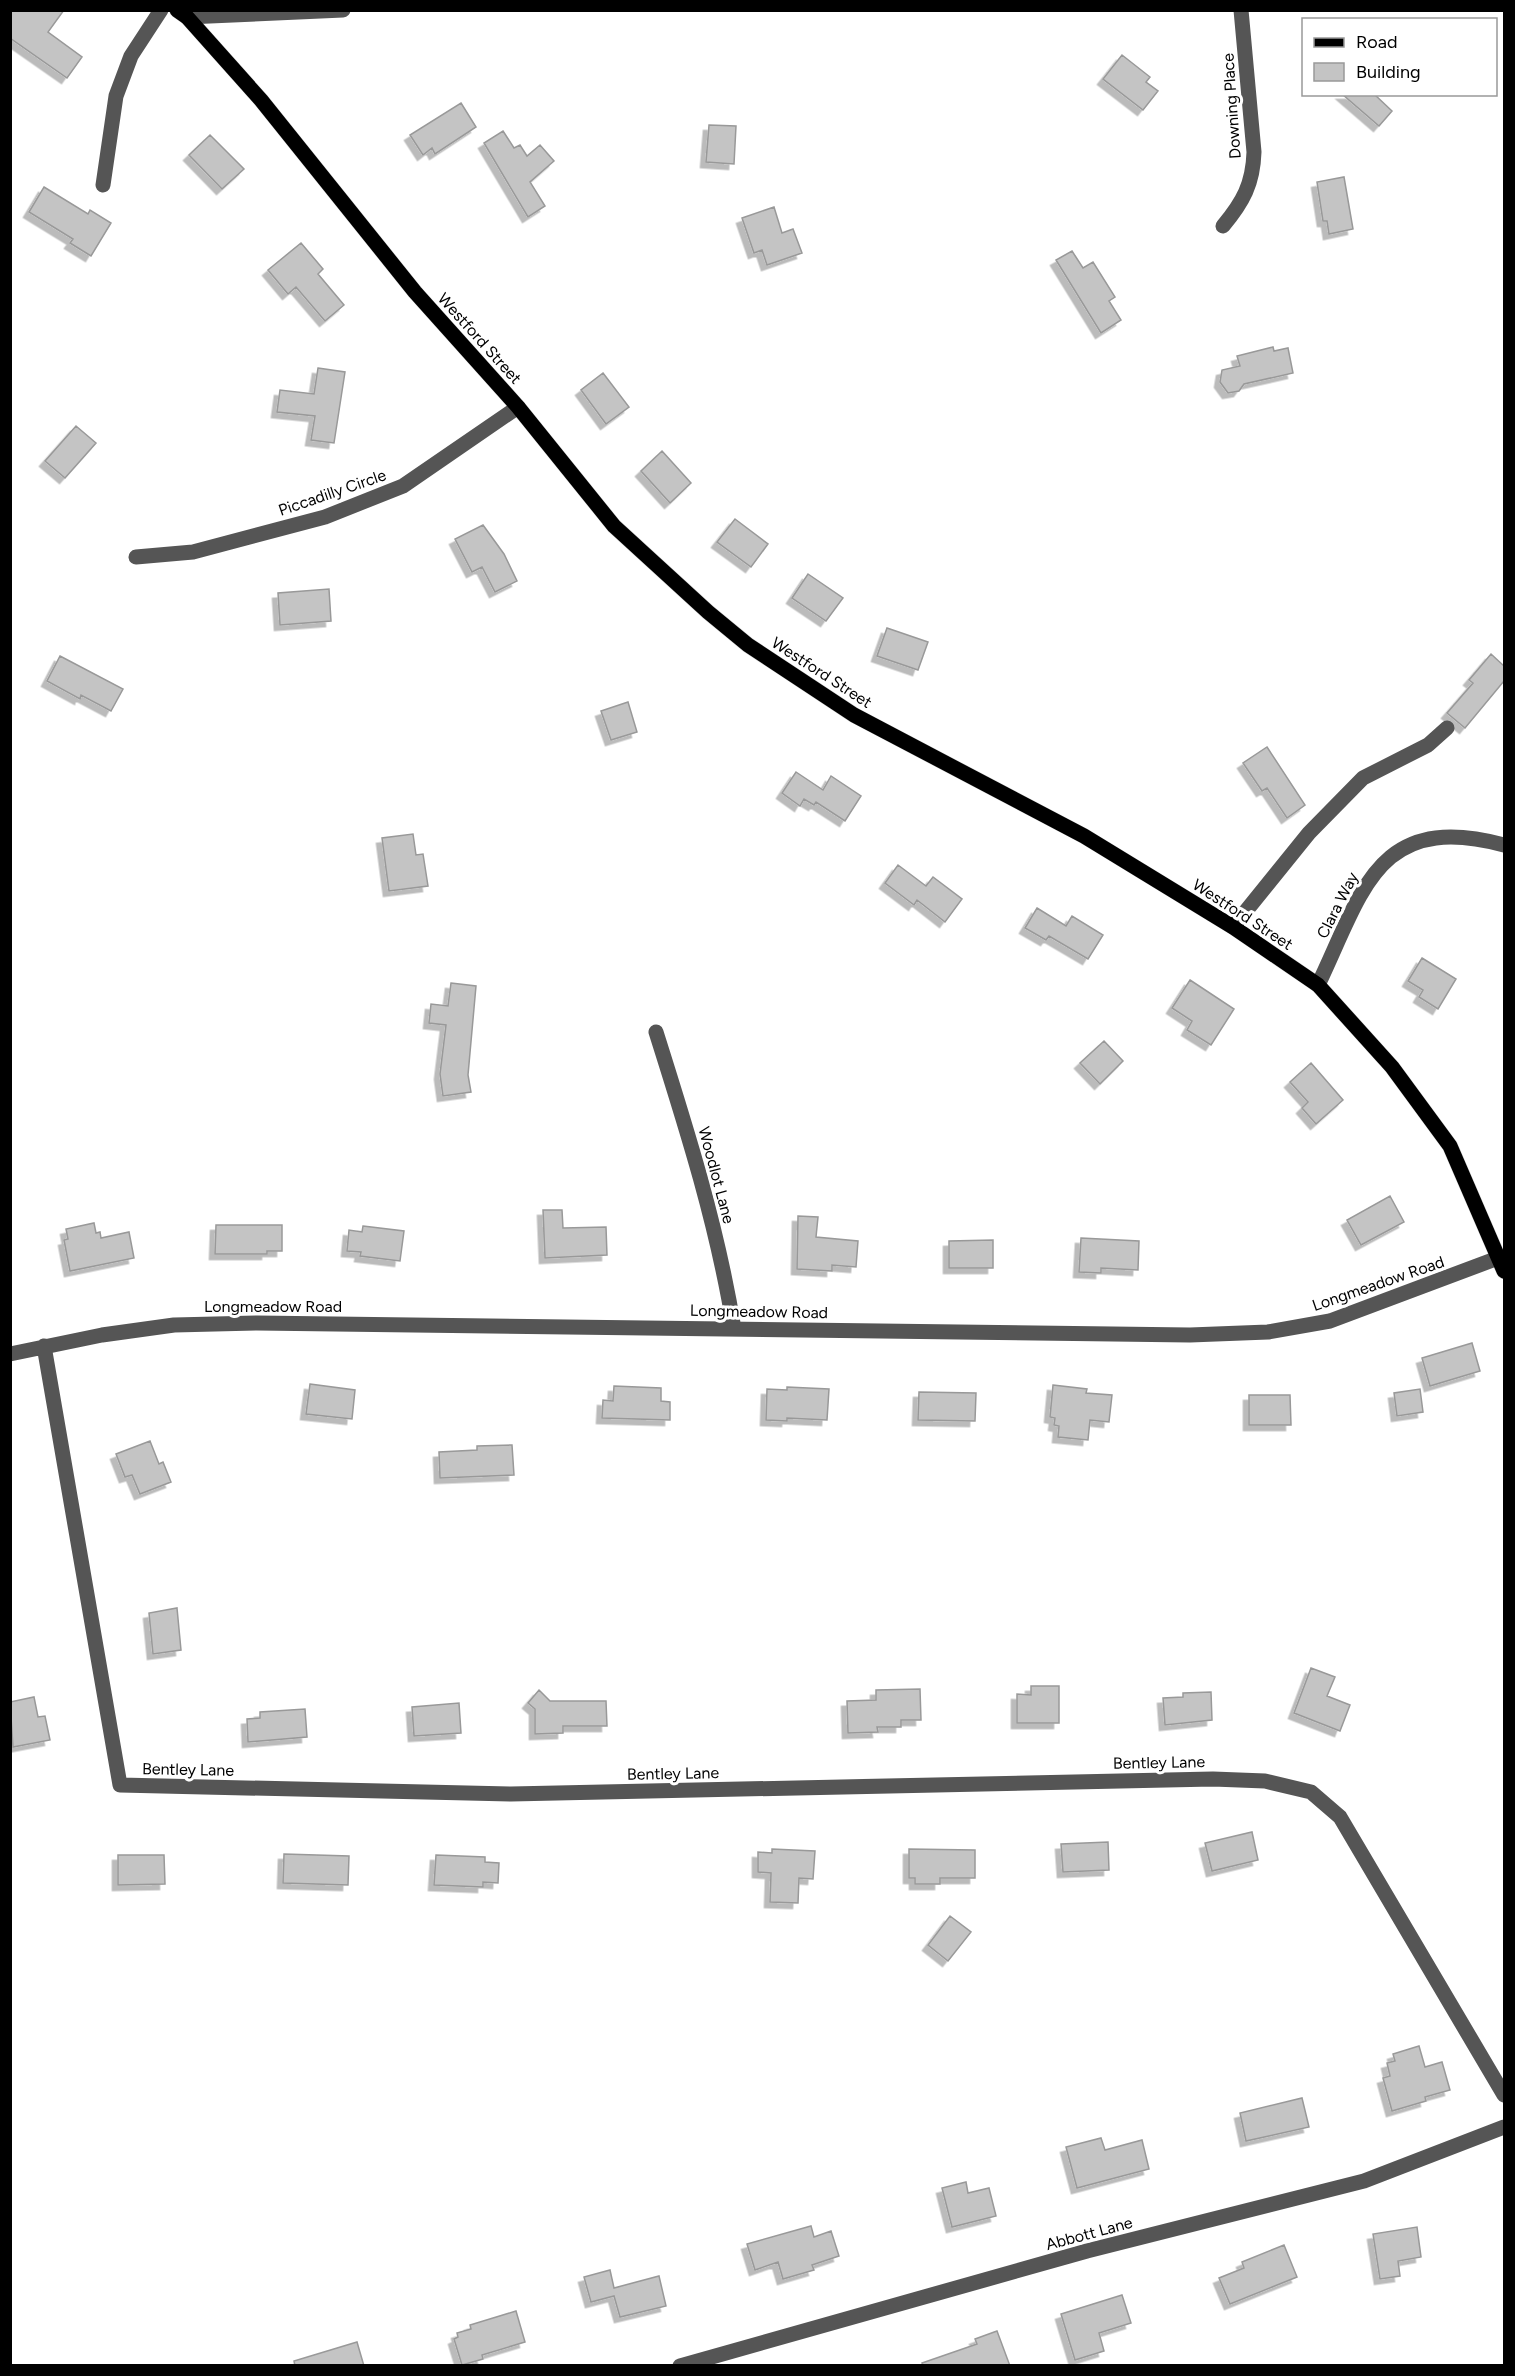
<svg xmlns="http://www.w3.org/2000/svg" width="1515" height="2376" viewBox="0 0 1515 2376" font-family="Figtree,sans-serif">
<defs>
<filter id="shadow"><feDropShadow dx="-5.5" dy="5.5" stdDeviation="0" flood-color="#0004"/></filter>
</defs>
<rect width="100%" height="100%" fill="#fff"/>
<path fill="#c4c4c4" stroke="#999" stroke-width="1.5" filter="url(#shadow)" d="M 10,10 L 64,10 L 48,32 L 82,57 L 67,78 L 10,38 Z
M 1122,55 L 1150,77 L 1146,82 L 1158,91 L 1143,110 L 1103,79 Z
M 1342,94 L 1374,94 L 1392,111 L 1379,126 Z
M 461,103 L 476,127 L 435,154 L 432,148 L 423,155 L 410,135 Z
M 709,125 L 736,126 L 734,164 L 706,162 Z
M 503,131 L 514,148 L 520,145 L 527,156 L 540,145 L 554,161 L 530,182 L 545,206 L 528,217 L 484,143 Z
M 210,135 L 244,169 L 222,189 L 189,155 Z
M 1344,177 L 1353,229 L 1329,234 L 1327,221 L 1323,221 L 1317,182 Z
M 44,187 L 88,214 L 90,210 L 111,223 L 91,256 L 70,243 L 73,239 L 29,212 Z
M 774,207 L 782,233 L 793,229 L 802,253 L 767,265 L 762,250 L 754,253 L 742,218 Z
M 301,243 L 323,269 L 318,274 L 344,305 L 325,321 L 296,287 L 288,294 L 268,270 Z
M 1072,251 L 1083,268 L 1093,262 L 1115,297 L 1109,301 L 1121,320 L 1101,333 L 1056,260 Z
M 1273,347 L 1274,351 L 1288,348 L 1293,373 L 1244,384 L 1239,391 L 1228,393 L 1220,382 L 1222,370 L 1240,366 L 1237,356 Z
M 318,368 L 345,372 L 334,443 L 311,440 L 315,416 L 277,412 L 280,390 L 314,394 Z
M 603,373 L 629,407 L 606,424 L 581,390 Z
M 76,426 L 96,443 L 65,478 L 45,461 Z
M 662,451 L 691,483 L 670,503 L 641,471 Z
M 735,519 L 768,544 L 751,567 L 717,542 Z
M 483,525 L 504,554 L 517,581 L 495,592 L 482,567 L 472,572 L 455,539 Z
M 808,574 L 843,598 L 826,621 L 792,598 Z
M 329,589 L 331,621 L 280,625 L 278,593 Z
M 887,628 L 928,642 L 918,670 L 877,656 Z
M 1491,654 L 1504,666 L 1504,681 L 1465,728 L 1447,713 L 1473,683 L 1469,680 Z
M 60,656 L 123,689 L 111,711 L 81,695 L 80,699 L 47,681 Z
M 628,702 L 637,732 L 611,740 L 601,711 Z
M 1267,747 L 1305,805 L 1287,818 L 1267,788 L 1262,791 L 1243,763 Z
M 796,772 L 823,790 L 831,776 L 861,796 L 845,821 L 816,802 L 814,805 L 804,799 L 800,806 L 782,793 Z
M 413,834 L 416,855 L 423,854 L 428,886 L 389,891 L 382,838 Z
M 898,865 L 926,886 L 933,877 L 962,899 L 945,922 L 917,900 L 914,905 L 885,883 Z
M 1037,908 L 1066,926 L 1072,916 L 1103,935 L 1088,959 L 1049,936 L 1046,940 L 1025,928 Z
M 1422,958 L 1456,979 L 1438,1009 L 1419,997 L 1423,990 L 1408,981 Z
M 1190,980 L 1234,1009 L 1211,1045 L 1187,1030 L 1192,1021 L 1172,1008 Z
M 451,983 L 476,986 L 468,1075 L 471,1092 L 443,1096 L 440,1074 L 446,1025 L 429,1023 L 431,1004 L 448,1006 Z
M 1104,1041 L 1123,1061 L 1100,1084 L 1080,1063 Z
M 1311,1063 L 1343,1100 L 1316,1124 L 1302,1108 L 1308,1102 L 1290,1082 Z
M 1390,1196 L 1404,1222 L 1361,1245 L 1347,1220 Z
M 543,1210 L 562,1210 L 563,1228 L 606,1227 L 607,1255 L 545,1258 Z
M 798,1216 L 818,1217 L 816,1237 L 858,1241 L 856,1267 L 832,1265 L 832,1271 L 797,1269 Z
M 94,1223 L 96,1233 L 100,1232 L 101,1238 L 129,1232 L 134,1258 L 70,1271 L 64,1240 L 68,1239 L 66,1229 Z
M 216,1225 L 282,1225 L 282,1251 L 267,1251 L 267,1254 L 215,1254 Z
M 363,1226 L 404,1231 L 400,1261 L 360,1256 L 361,1252 L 347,1251 L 349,1230 L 362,1232 Z
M 1081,1238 L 1139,1241 L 1138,1270 L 1101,1268 L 1101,1273 L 1079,1272 Z
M 993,1240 L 993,1268 L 949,1268 L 949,1241 Z
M 1472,1343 L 1480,1371 L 1430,1386 L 1422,1358 Z
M 310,1384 L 355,1390 L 352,1419 L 306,1414 Z
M 1053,1385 L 1087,1389 L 1086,1393 L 1112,1395 L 1109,1422 L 1090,1420 L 1088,1440 L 1058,1437 L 1059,1426 L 1054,1425 L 1055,1418 L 1050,1417 Z
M 614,1386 L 661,1388 L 661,1401 L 670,1402 L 670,1420 L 602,1418 L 603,1400 L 613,1401 Z
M 787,1387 L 829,1389 L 827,1420 L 787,1418 L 787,1421 L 766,1420 L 767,1389 L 787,1390 Z
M 1420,1389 L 1423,1412 L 1397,1416 L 1394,1393 Z
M 919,1392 L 976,1393 L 975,1421 L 918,1420 Z
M 1249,1395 L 1290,1395 L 1291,1425 L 1249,1425 Z
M 150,1441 L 159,1464 L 163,1462 L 171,1482 L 140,1494 L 132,1475 L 125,1477 L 116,1454 Z
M 512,1445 L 514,1475 L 440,1478 L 439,1452 L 477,1450 L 477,1446 Z
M 177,1608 L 181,1650 L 153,1654 L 149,1613 Z
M 1311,1668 L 1335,1677 L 1327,1696 L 1350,1705 L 1340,1731 L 1294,1713 Z
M 1031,1686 L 1059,1686 L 1059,1723 L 1017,1723 L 1017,1694 L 1031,1695 Z
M 920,1689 L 921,1720 L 901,1720 L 901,1727 L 877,1727 L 878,1732 L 848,1733 L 847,1701 L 876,1700 L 876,1690 Z
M 539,1690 L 550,1701 L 606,1701 L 607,1726 L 563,1726 L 563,1733 L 535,1734 L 535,1709 L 528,1703 Z
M 1211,1692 L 1212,1720 L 1165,1725 L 1163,1698 L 1183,1697 L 1183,1693 Z
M 34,1697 L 38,1717 L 45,1716 L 50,1740 L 13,1747 L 10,1702 Z
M 459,1703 L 461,1733 L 414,1736 L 412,1707 Z
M 305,1709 L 307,1737 L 248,1742 L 247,1719 L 260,1718 L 260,1712 Z
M 1252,1832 L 1258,1860 L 1212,1871 L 1205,1843 Z
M 1108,1842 L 1109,1870 L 1063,1872 L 1061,1844 Z
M 772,1849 L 815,1851 L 813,1879 L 799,1878 L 798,1903 L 770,1902 L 771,1873 L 758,1872 L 758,1852 L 772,1853 Z
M 909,1849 L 975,1850 L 975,1878 L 940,1878 L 940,1884 L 915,1884 L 915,1878 L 909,1878 Z
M 284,1854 L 349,1856 L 348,1885 L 283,1883 Z
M 118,1855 L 164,1855 L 165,1884 L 118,1885 Z
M 436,1855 L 485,1857 L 485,1862 L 499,1863 L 498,1883 L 483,1882 L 483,1887 L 434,1885 Z
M 950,1916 L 971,1932 L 948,1961 L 928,1945 Z
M 1419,2046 L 1425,2067 L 1442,2062 L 1450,2090 L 1425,2097 L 1426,2101 L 1392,2111 L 1383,2078 L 1390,2076 L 1387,2063 L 1395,2061 L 1393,2054 Z
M 1302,2098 L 1309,2127 L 1246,2141 L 1240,2113 Z
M 1101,2138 L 1105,2150 L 1142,2140 L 1149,2169 L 1077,2188 L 1066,2147 Z
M 966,2182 L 968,2193 L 989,2188 L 996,2216 L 952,2227 L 942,2188 Z
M 811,2226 L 814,2237 L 831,2231 L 839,2256 L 812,2265 L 814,2270 L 783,2279 L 778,2262 L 755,2270 L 747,2244 Z
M 1417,2227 L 1421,2257 L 1398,2261 L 1400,2276 L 1380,2279 L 1373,2234 Z
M 1284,2245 L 1297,2277 L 1230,2304 L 1219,2278 L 1244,2268 L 1242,2262 Z
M 610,2270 L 614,2288 L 659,2276 L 666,2306 L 620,2317 L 614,2296 L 591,2302 L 584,2277 Z
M 1122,2295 L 1131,2323 L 1099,2333 L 1104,2351 L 1075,2360 L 1061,2314 Z
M 516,2311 L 525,2342 L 482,2355 L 483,2359 L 462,2365 L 454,2339 L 458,2337 L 457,2333 L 471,2329 L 470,2325 Z
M 997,2331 L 1010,2366 L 923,2366 L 922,2363 L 977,2344 L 975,2339 Z
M 357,2342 L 364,2366 L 295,2366 L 294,2361 Z"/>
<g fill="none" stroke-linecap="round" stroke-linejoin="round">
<defs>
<path id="major" d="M 177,10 L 187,17 L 261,100 L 415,292 L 518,407 L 614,526 L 708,612 L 748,645 L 854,715 L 1084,836 L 1233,927 L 1318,985 L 1392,1067 L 1450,1146 L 1504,1271"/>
</defs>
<use href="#major" stroke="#dbdbdb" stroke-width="16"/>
<path stroke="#555" stroke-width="15" d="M 187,17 L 343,10
M 103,185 L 116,96 L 131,56 L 161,10
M 1223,226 C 1243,202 1253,184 1254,152 L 1241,10
M 136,557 L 193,552 L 325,517 L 403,486 L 518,407
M 1233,927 L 1309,833 L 1363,778 L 1428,745 L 1447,728
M 1318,985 C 1363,891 1377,811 1504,845
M 656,1032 C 687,1130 718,1228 734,1329
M 44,1346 L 120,1785 L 511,1794 L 1213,1779 L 1265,1781 L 1311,1792 L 1340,1817 L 1504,2095
M 10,1354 L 102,1335 L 174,1325 L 257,1323 L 1190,1335 L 1268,1332 L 1330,1321 L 1498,1258
M 680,2366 L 1087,2251 L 1364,2181 L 1504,2127"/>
<use href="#major" stroke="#000" stroke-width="15"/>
</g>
<g text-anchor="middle" stroke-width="6" stroke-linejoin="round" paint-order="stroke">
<g font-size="16" fill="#000" stroke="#fff">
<text transform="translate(1231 106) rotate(-94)" y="6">Downing Place</text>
<text transform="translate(480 338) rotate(48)" y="6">Westford Street</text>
<text transform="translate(332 492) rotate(-19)" y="6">Piccadilly Circle</text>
<text transform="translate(822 672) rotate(33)" y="6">Westford Street</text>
<text transform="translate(1337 905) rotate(-63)" y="6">Clara Way</text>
<text transform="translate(1243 914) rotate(33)" y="6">Westford Street</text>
<text transform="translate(717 1175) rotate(75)" y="6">Woodlot Lane</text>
<text transform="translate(1378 1283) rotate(-19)" y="6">Longmeadow Road</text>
<text x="273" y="1312">Longmeadow Road</text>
<text transform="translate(759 1311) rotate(1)" y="6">Longmeadow Road</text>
<text transform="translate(1159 1762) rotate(-1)" y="6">Bentley Lane</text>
<text transform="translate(188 1769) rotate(1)" y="6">Bentley Lane</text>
<text transform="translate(673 1773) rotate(-1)" y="6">Bentley Lane</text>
<text transform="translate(1089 2233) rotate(-15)" y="6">Abbott Lane</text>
</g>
</g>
<rect width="1515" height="2376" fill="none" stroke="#000000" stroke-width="24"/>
<rect x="1302" y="18" width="195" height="78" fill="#ffffff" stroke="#999999" stroke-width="1.5"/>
<rect x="1314" y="38" width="30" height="9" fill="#000000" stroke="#999999" stroke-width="1.5"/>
<text x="1356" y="48" font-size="18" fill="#000000">Road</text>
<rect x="1314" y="63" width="30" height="18" fill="#c4c4c4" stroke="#999999" stroke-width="1.5"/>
<text x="1356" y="78" font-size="18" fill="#000000">Building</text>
</svg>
